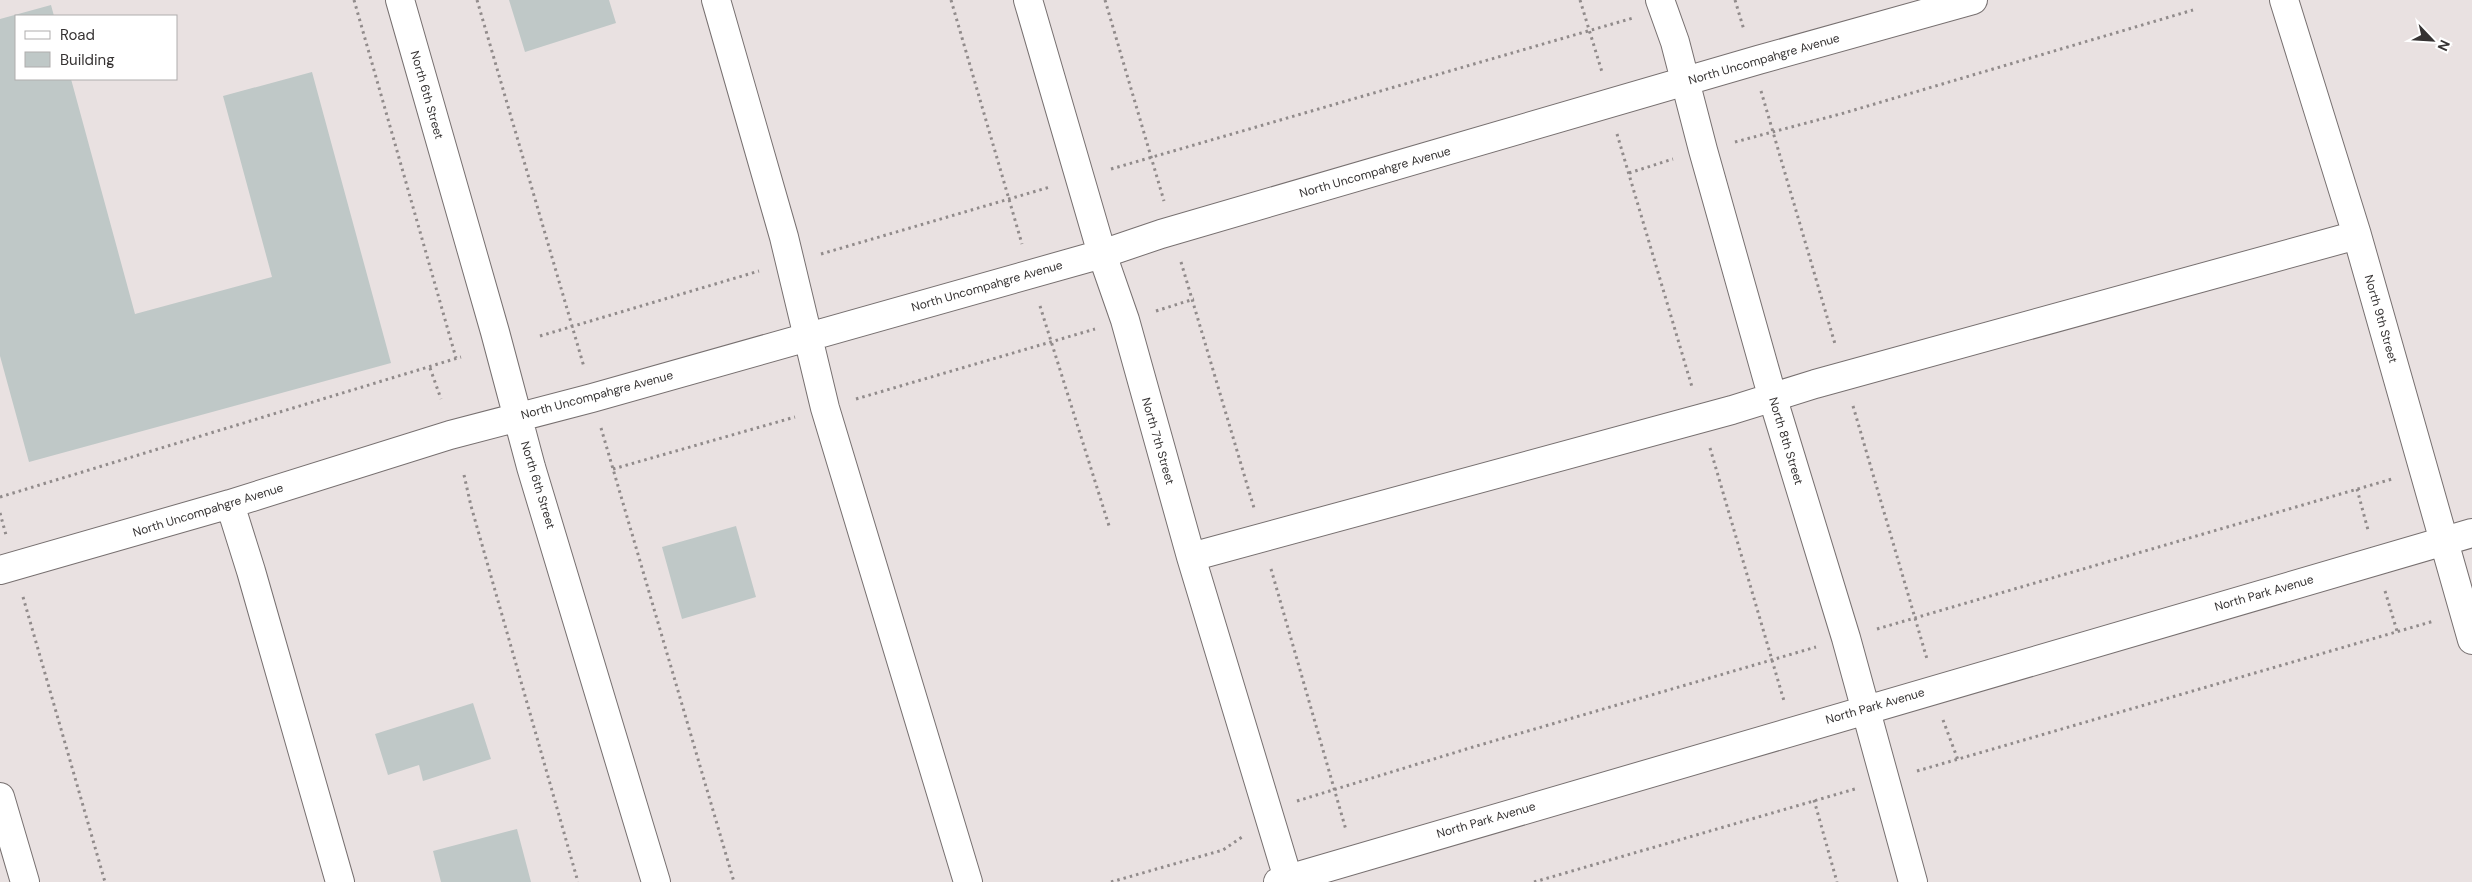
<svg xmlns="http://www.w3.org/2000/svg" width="2472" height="882" viewBox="0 0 2472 882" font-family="'DM Sans',sans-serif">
<rect width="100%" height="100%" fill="#e9e1e1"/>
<path fill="#bfc8c7" d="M 509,0 L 609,0 L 616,23 L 525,52 Z
M 51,5 L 54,16 L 16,16 L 16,79 L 71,79 L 135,314 L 272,277 L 223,96 L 312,72 L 391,363 L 29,462 L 0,356 L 0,19 Z
M 736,526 L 756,597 L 682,619 L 662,547 Z
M 473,703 L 491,759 L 423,781 L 419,765 L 388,775 L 375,734 Z
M 517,829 L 531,882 L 441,882 L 433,851 Z"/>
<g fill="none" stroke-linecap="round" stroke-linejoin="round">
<defs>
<path id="minor" d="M 400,0 L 495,332 L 531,467 L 656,882
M 716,0 L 784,237 L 825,408 L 968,882
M 1028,0 L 1102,254 L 1125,320 L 1191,557 L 1289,882
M 1660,0 L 1675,42 L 1703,150 L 1773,399 L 1846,638 L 1913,882
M 2284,0 L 2357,235 L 2472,640
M 230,504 L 251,571 L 340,882
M 1191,557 L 1732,410 L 1815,384 L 2357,235
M 0,570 L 230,504 L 450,435 L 592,398 L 1102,254 L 1161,234 L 1758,60 L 1973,0
M 0,797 L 25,882
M 1278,882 L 2472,533"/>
</defs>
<use href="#minor" stroke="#777070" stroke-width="30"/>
<path stroke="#918b8b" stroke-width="3" stroke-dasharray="2.5 4" stroke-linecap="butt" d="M 354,0 L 456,358
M 477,0 L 584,367
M 951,0 L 1022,244
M 1105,0 L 1164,201
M 1580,0 L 1602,72
M 1735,0 L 1744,30
M 1761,91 L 1835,344
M 1617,134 L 1692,387
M 1735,142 L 1844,113 L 2193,10
M 1111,169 L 1633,18
M 1629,173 L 1673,159
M 821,254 L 1050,187
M 1181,262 L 1254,508
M 1040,306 L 1110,529
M 1156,311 L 1194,299
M 540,336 L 759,271
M 430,368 L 441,399
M 856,399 L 1095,329
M 1853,406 L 1927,659
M 601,428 L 734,882
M 1710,448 L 1784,701
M 613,469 L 795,417
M 464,475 L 471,506 L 578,882
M 2357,489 L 2368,530
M 0,497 L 461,357
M 0,513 L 6,535
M 1271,569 L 1346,830
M 2385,591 L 2397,631
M 23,597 L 105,882
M 1877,629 L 2392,479
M 1943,720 L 1958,760
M 1917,771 L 2434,621
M 1814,800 L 1837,882
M 1297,801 L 1473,747 L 1816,647
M 1111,882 L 1223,850 L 1242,837
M 1534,882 L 1855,789"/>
<use href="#minor" stroke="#fff" stroke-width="28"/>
</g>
<g text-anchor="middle" stroke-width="4" stroke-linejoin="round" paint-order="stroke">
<g font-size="12" fill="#363333" stroke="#fff">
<text transform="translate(1764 59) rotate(-16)" y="4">North Uncompahgre Avenue</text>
<text transform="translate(427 95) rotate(74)" y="4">North 6th Street</text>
<text transform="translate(1375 172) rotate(-16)" y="4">North Uncompahgre Avenue</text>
<text transform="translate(987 286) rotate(-16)" y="4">North Uncompahgre Avenue</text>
<text transform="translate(2381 319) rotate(74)" y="4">North 9th Street</text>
<text transform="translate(597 395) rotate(-15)" y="4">North Uncompahgre Avenue</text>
<text transform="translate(1158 441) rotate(74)" y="4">North 7th Street</text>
<text transform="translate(1786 441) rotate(73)" y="4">North 8th Street</text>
<text transform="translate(538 485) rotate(73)" y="4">North 6th Street</text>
<text transform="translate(208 510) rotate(-17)" y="4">North Uncompahgre Avenue</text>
<text transform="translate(2264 593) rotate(-16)" y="4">North Park Avenue</text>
<text transform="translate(1875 706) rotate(-16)" y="4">North Park Avenue</text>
<text transform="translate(1486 820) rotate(-16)" y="4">North Park Avenue</text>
</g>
</g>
<rect x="15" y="15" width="162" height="65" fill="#ffffff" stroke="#afadad"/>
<rect x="25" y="31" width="25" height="8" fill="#ffffff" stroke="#afadad"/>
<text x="60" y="40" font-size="15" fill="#363333">Road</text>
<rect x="25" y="52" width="25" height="15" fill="#bfc8c7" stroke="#afadad"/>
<text x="60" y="65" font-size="15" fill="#363333">Building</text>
<g transform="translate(2432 40) rotate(115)" stroke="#ffffff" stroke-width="4" paint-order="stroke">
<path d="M0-4L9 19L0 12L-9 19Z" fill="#363333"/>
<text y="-8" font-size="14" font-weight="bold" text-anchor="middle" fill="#363333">N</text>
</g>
</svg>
